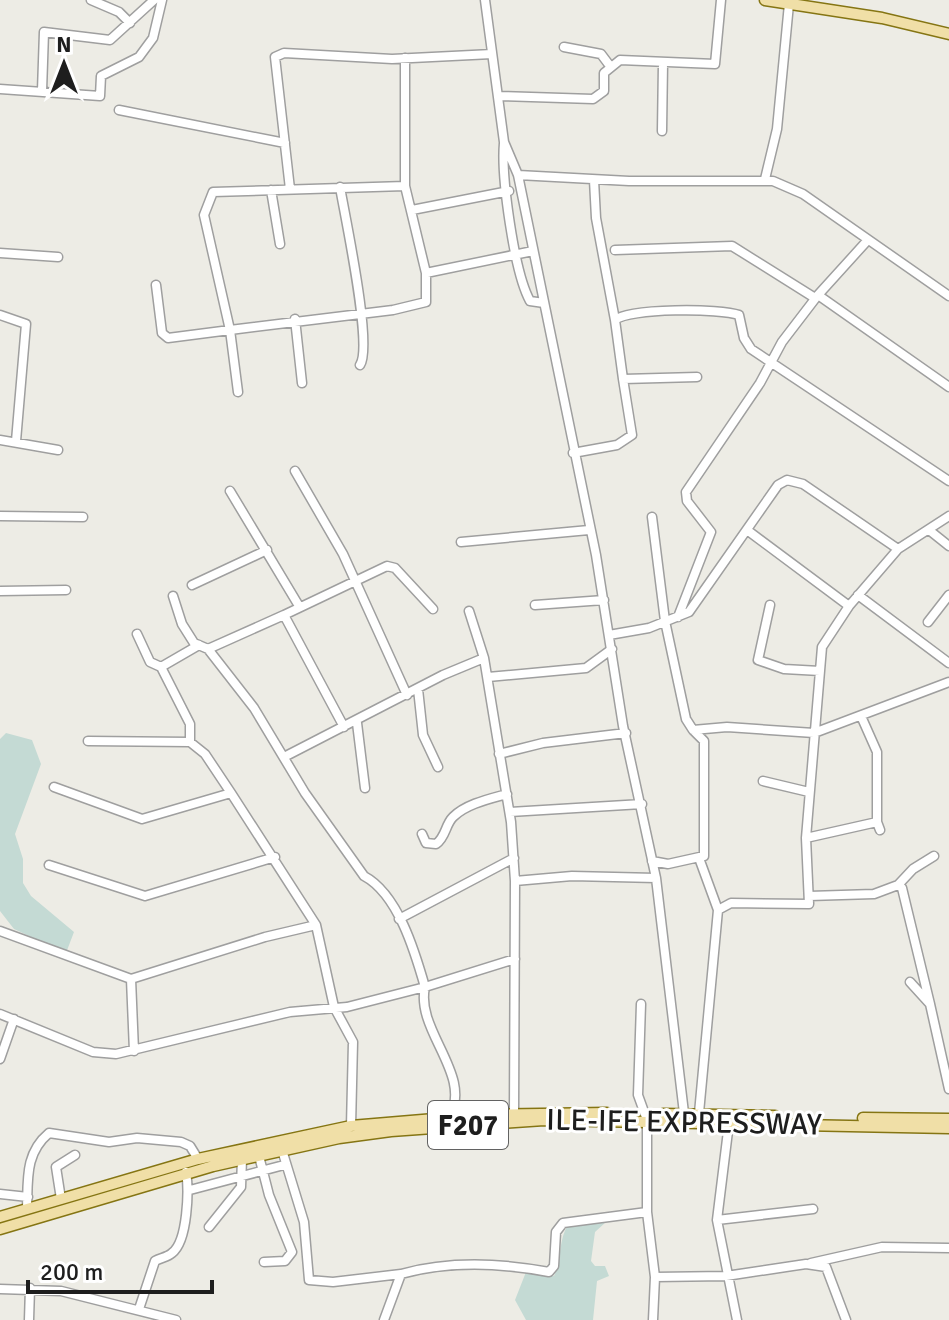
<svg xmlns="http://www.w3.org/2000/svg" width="949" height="1320" viewBox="0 0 949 1320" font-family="Signika,sans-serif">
<rect width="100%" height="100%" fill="#edece5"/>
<path fill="#c4dad4" d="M 6,733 L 32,740 L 41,764 L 15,834 L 23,859 L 23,883 L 31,896 L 74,932 L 66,953 L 14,929 L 0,911 L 0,739 Z
M 592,1221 L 606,1222 L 595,1232 L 591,1261 L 595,1266 L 605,1266 L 609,1276 L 597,1281 L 593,1320 L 526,1320 L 515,1300 L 526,1272 L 554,1276 C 562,1259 558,1241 568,1225 Z"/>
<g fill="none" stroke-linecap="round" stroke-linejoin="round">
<defs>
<path id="minor" d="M 91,0 L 119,12 L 130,23
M 485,0 L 504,142 L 518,175 L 596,555 L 623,726 L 656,878 L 684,1113
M 564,47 L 601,54 L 610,66
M 0,89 L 100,96 L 101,76 L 139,57 L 153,38 L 162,0
M 42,91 L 44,32 L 110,40 L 154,0
M 499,96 L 593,99 L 604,91 L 604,73 L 620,60 L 715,64 L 721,0
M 119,110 L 285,143
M 662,131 L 663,63
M 504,143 C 501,176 514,272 530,301 L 544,303
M 518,175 L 629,181 L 773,181 L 803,194 L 949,296
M 765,179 L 777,129 L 789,4
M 594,180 L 596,218 L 615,320
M 340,187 C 345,217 373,346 360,365
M 290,189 L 275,57 L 284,53 L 392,59 L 492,54
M 271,190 L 280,244
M 412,210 L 509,191
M 615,250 L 732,246 L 815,298
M 0,253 L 58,257
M 426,273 L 533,251
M 156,285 L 162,333 L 168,338 L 230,330 L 204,215 L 213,192 L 405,186 L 405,58
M 818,295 L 949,387
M 0,315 L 26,324 L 16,441
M 295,319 L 302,383
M 697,377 L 623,379 L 615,320 C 628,308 721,308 739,315 L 744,338 L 751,349 L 949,481
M 238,392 L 230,330 L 393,310 L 426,302 L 426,273 L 405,186
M 0,440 L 58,450
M 573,453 L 617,445 L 632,435 L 623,379
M 295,471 L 343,554 L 407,695
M 230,491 L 299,606
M 0,516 L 83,517
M 652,517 L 665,621 L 686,719 L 693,730 L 727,727 L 814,733 L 949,682
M 747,530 L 849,606
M 929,530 L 949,546
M 461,542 L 589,530
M 192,585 L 267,550
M 0,591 L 66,590
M 858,595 L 949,663
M 535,605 L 604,600
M 770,605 L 758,660 L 784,669 L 820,671
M 469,611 L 484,658 L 511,822 L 515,881 L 514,1114
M 284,615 L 387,566 L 395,568 L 433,609
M 678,617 L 711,532 L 687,501 L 686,492 L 760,383 L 782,342 L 818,295 L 866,242
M 928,622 L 949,595
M 137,634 L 150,662 L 161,667
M 609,635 L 649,628 L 689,612 L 778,485 L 787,480 L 803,484 L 898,549
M 208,649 L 284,615 L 344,727
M 488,677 L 586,668 L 612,649
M 418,689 L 423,735 L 438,767
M 861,716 L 877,752 L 877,822 L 880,830
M 357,723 L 365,788
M 88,741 L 190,742 L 205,754 L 231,793 L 316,925 L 334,1007 L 353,1042 L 351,1126
M 190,742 L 190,724 L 161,667 L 199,645
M 499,754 L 543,743 L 626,733
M 284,757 L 443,675 L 484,658
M 763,781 L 809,792
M 54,787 L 142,819 L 231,793
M 510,812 L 642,804
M 422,834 L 426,843 L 436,844 C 446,837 445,825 453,817 C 466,804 489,799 507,794
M 806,838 L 877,822
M 699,858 L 718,910
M 652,861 L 668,864 L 704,856 L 704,741 L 693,730
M 49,865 L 145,896 L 275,857
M 515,881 L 572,876 L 656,878
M 898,885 L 913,869 L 934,856
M 809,896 L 874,894 L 898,885 L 902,888 L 930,1004
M 399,919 L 514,858
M 0,931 L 131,979 L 265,937 L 316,925
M 131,979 L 134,1051
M 910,982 L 930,1004 L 949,1089
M 641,1004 L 638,1095 L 647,1120 L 647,1212 L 655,1277 L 653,1320
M 0,1014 L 93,1052 L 116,1054 L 290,1012 L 347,1007 L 425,987 C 415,952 398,894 364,876 L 305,793 L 254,708 L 208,649 L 194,643 L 182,624 L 173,596
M 0,1059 L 14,1019
M 699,1113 L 718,910 L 731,903 L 809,904 L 806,838 L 822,647 L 849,606 L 898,549 L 949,516
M 449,1118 C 474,1075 415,1031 425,987 L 515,959
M 729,1123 L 717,1220 L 737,1320
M 282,1150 L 304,1222 L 309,1280 L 333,1282 L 401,1274
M 259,1156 L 269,1195 L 292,1252 L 285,1261 L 264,1262
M 190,1190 L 284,1165
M 0,1194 L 28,1197
M 61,1199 L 56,1167 L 75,1155
M 27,1208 C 28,1179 25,1153 49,1133 L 109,1142 L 137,1138 L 181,1142 L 190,1146 L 198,1159
M 717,1220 L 813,1209
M 209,1227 L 241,1187 L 242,1159
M 811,1263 L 882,1247 L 949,1248
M 655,1277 L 726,1276 L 806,1264 L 826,1267 L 846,1320
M 0,1289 L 61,1291 L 176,1320
M 139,1309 L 155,1261 C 160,1258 168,1257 172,1253 C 188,1241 189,1189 186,1172
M 29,1320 L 30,1288
M 384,1320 L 401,1274 C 448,1261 501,1263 549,1272 L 554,1266 L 556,1232 L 563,1223 L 647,1212"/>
<path id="major" d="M 765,0 L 882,18 L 949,34
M 663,1114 L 775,1116
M 863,1118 L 949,1119
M 0,1217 L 198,1159 L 351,1126 L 482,1115 L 607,1113
M 0,1229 L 213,1166 L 339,1138 L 391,1131 L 544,1120 L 949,1128"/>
</defs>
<use href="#minor" stroke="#9f9f9f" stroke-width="11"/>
<use href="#major" stroke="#857513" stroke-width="13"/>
<use href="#minor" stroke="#fff" stroke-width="8"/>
<use href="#major" stroke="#f0dfa7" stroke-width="10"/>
</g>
<g text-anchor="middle" stroke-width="6" stroke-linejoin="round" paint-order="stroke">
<rect fill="#fff" stroke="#626262" stroke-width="2" x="428" y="1101" width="80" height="48" rx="6"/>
<g font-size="28" font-weight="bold" fill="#1e1e1e">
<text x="468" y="1135">F207</text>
</g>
<g font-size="30" fill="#1e1e1e" stroke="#fff">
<text transform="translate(684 1122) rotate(1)" y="10">ILE-IFE EXPRESSWAY</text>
</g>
</g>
<g transform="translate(64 64)" stroke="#ffffff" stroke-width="6" paint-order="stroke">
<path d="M0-6L14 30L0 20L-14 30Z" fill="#1e1e1e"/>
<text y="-12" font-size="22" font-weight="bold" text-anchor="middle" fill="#1e1e1e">N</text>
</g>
<path d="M28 1280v12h184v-12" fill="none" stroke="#1e1e1e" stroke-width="4"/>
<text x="40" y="1280" font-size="24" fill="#1e1e1e" stroke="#ffffff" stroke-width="6" paint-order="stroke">200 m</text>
</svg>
